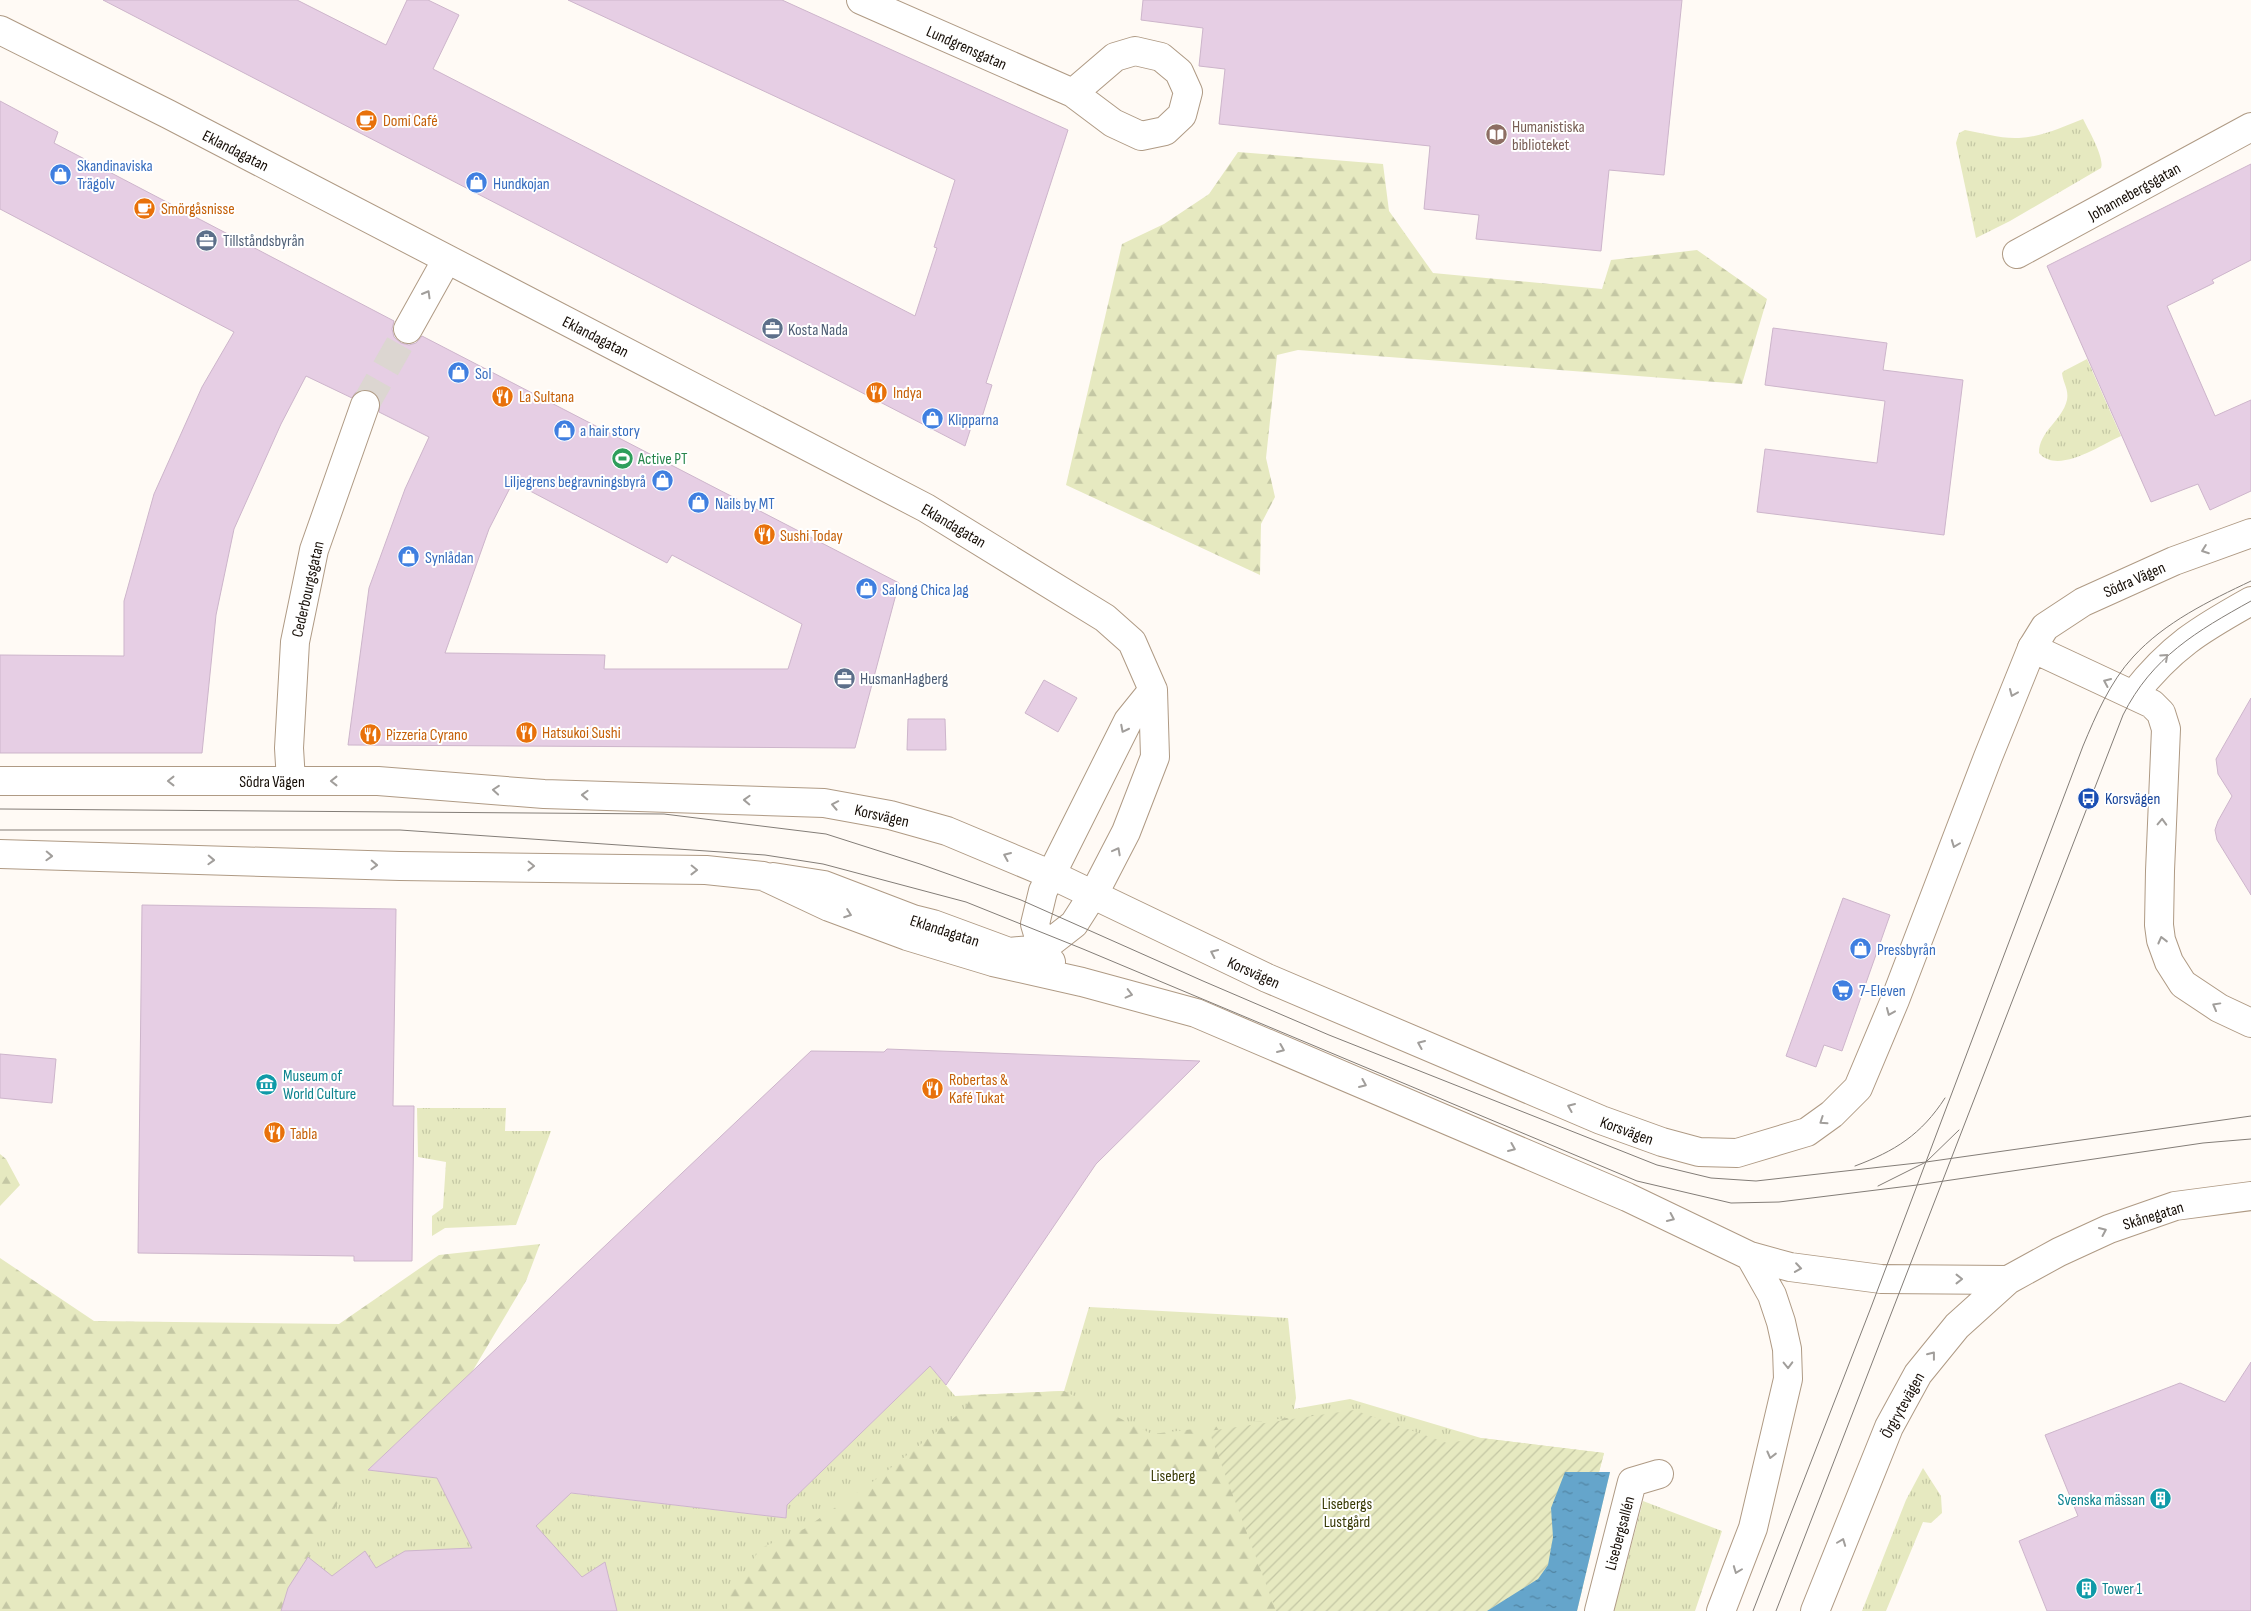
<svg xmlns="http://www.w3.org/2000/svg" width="2251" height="1611" viewBox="0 0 2251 1611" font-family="'Sofia Sans Condensed',sans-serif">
<defs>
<pattern id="grass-tufts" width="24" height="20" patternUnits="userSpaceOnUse" patternTransform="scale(1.25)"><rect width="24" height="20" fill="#e6e9c0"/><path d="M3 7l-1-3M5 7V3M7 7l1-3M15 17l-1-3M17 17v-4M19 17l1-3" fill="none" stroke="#c4c7a4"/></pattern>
<pattern id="forest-firs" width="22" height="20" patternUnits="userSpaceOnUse" patternTransform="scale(1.25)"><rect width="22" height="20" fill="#e6e9c0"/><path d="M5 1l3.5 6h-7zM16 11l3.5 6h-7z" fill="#c4c7a4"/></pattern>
<pattern id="garden-furrows" width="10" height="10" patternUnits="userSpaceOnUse" patternTransform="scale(1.25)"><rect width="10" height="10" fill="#e6e9c0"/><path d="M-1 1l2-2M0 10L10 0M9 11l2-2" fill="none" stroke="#c4c7a4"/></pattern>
<pattern id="water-ripples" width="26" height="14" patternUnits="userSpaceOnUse" patternTransform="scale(1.25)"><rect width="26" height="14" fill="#65a5cb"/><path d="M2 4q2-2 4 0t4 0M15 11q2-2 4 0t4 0" fill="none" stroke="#5285a3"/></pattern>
</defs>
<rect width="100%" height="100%" fill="#fffaf5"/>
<path fill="url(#grass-tufts)" d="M 2083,119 C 2088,129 2105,158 2101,168 L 2010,221 L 1976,238 L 1956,143 L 1959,133 L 1965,130 C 1983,133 2001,139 2019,138 C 2042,137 2062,127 2083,119 Z
M 2087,359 L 2121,436 C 2100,445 2058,475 2039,453 C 2039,431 2062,421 2067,400 C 2069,389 2063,383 2062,373 L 2064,371 Z
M 417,1108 L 506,1108 L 505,1131 L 551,1131 L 516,1225 L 445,1228 L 432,1236 L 432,1216 L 443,1208 L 446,1162 L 418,1157 Z
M 1089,1307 L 1288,1318 L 1296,1398 L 1294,1409 L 1350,1399 L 1481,1438 L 1604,1453 L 1599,1472 L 1610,1472 L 1577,1611 L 0,1611 L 0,1410 L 369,1470 L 786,1518 L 787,1505 L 930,1366 L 955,1396 L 1064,1391 Z
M 1923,1468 L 1941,1496 L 1942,1513 L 1931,1523 L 1923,1522 L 1886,1611 L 1862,1611 L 1906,1500 Z
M 1643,1501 L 1722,1531 L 1695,1611 L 1614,1611 Z"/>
<path fill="url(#forest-firs)" d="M 1238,152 L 1383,164 L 1389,211 L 1433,273 L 1602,289 L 1611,260 L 1697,250 L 1767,299 L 1742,384 L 1298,350 L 1277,355 L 1266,458 L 1275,497 L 1261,524 L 1260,575 L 1066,485 L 1122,244 L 1164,224 L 1209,194 Z
M 0,1154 L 6,1159 L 20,1185 L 0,1206 Z
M 540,1244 L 526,1281 L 472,1372 L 368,1470 L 352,1477 L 308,1557 L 288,1588 L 281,1611 L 0,1611 L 0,1258 L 94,1321 L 339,1324 L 439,1255 Z
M 1064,1391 L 1152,1434 L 1354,1410 L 1371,1611 L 728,1611 L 727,1596 L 761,1548 L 804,1529 L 878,1478 L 965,1409 L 971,1395 Z"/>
<path fill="url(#garden-furrows)" d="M 1354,1410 L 1447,1443 L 1481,1438 L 1604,1453 L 1599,1472 L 1565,1473 L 1551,1508 L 1553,1537 L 1548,1565 L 1538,1579 L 1487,1611 L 1276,1611 L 1209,1431 Z"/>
<path fill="url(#water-ripples)" d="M 1565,1472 L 1610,1472 L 1577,1611 L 1487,1611 L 1538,1579 L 1548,1565 L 1553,1537 L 1551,1508 Z"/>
<path fill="#e6cee4" stroke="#cdb5cb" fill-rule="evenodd" d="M 103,0 L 297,0 L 386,45 L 407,0 L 428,0 L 459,15 L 433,69 L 915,316 L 937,248 L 934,247 L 955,180 L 568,0 L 782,0 L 1068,130 L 986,383 L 992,385 L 982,417 L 975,415 L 965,446 Z
M 1143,0 L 1682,0 L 1664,175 L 1609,170 L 1601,251 L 1476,239 L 1479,215 L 1424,209 L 1430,146 L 1219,124 L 1225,69 L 1199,66 L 1203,28 L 1141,20 Z
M 0,101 L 58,132 L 54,143 L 394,321 L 392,329 L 394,337 L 401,343 L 409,345 L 416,343 L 422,336 L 899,583 L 855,748 L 348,745 L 369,588 L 405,489 L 429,437 L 379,412 L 380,402 L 376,394 L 371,390 L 362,390 L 355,393 L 352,398 L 306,376 L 281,424 L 234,529 L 216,615 L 202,753 L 0,753 L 0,655 L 124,656 L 124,601 L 154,494 L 202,387 L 234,332 L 0,209 ZM 513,482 L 667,563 L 672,555 L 802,624 L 788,669 L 604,669 L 605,655 L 445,653 L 489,529 Z
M 2251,164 L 2251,260 L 2212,280 L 2214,283 L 2167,306 L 2215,416 L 2251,400 L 2251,491 L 2210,510 L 2198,484 L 2151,502 L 2047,266 Z
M 1773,328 L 1887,343 L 1883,370 L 1963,380 L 1944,535 L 1757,512 L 1765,449 L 1877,463 L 1885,401 L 1765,385 Z
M 1044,680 L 1077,698 L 1058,732 L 1025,713 Z
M 2251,698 L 2251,895 L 2217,840 L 2215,830 L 2218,821 L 2232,796 L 2218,774 L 2216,759 Z
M 908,719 L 945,719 L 946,750 L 907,750 Z
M 1843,898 L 1890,915 L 1842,1051 L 1824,1045 L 1816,1067 L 1786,1056 Z
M 142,905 L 396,909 L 393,1106 L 414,1106 L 412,1261 L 354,1261 L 354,1256 L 138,1253 Z
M 887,1049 L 1200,1061 L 1096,1164 L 946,1385 L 930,1366 L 787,1505 L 786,1518 L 571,1493 L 536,1526 L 582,1577 L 605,1562 L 617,1611 L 281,1611 L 288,1588 L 308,1557 L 332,1576 L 365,1551 L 376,1568 L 405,1551 L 472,1548 L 437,1478 L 368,1470 L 811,1051 L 884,1052 Z
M 0,1054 L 56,1059 L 52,1103 L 0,1098 Z
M 2251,1362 L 2251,1611 L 2047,1611 L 2019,1541 L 2078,1516 L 2045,1435 L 2180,1383 L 2225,1402 Z"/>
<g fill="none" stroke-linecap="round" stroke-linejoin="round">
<path stroke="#dcd6d1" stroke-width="28" stroke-dasharray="28 14" stroke-linecap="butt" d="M 365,405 L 408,329"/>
<defs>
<path id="minor" d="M 861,0 L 1073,93 L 1113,123 L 1141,136 L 1165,131 L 1182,115 L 1188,92 L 1179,72 L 1161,57 L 1135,51 L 1115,57 L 1073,93
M 0,30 L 168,114 L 926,508 L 1105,618 L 1132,642 L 1153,690 L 1155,757 L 1126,832 L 1097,888 L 1074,924 L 1042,949 L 1009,952 L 933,924 L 913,919 L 824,885 L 773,877
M 2017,254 L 2251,127
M 408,329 L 447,259
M 2032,648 L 2045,627 L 2083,602 L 2174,561 L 2251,533
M 2134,694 C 2171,647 2199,630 2251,601
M 291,781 L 289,748 L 295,642 L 314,550 L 365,405
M 1051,962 L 1045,958 L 1035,924 L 1043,891 L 1128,721 L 1153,690
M 1599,1611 L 1632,1482 L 1659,1474"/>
<path id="major" d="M 0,781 L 378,781 L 544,794 L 824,803 L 890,815 L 947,831 L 1052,875 L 1267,978 L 1601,1120 L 1662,1142 L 1699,1152 L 1737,1153 L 1807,1132 L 1832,1114 L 1858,1088 L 1895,1000 L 1988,757 L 2032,648 L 2152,704 L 2161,713 L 2166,729 L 2160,871 L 2159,925 L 2161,940 L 2169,962 L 2183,984 L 2219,1008 L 2251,1023
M 0,854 L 400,866 L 706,870 L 763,876 L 829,907 L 907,936 L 993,962 L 1082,982 L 1196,1013 L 1627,1197 L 1750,1256 L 1790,1267 L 1881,1279 L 2008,1280
M 1721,1611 L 1753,1528 L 1788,1379 L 1787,1349 L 1781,1322 L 1772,1295 L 1750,1256
M 1815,1611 L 1889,1427 L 1918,1374 L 1957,1326 L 2008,1280 L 2059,1252 L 2109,1229 L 2175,1206 L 2251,1196"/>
</defs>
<use href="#minor" stroke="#af9a84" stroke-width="30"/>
<use href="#major" stroke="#af9a84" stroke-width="30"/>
<use href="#minor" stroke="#fff" stroke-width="28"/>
<use href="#major" stroke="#fff" stroke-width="28"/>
<path stroke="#837d77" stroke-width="1" d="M 0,809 L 664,814 L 826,834 L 920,864 L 1021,900 L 1203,981 L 1329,1035 L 1657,1165 L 1711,1178 L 1756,1181 L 1926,1162 L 2251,1116
M 0,830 L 400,830 L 765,855 L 823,864 L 966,902 L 1083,949 L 1637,1181 L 1731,1203 L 1779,1202 L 1917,1185 L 2203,1143 L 2251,1139
M 1855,1166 C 1895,1151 1921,1135 1945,1098
M 1878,1186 L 1926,1162 L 1959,1130
M 1753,1611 L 1870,1310 L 2083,746 C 2096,715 2110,682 2133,657 C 2165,622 2209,601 2251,581
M 1776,1611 L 2123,715 C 2152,657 2197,631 2251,601"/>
</g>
<defs><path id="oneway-chevron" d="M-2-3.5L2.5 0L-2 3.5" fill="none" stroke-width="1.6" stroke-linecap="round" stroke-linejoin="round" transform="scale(1.25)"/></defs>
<g stroke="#a19e9b">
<use href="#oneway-chevron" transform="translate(427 294) rotate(-60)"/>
<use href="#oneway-chevron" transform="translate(2205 550) rotate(160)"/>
<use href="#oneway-chevron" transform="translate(2165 657) rotate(-42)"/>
<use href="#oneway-chevron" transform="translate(2107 682) rotate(-156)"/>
<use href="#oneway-chevron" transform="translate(2013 693) rotate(113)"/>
<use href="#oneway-chevron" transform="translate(1124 729) rotate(117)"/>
<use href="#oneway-chevron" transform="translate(171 781) rotate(-180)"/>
<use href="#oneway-chevron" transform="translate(334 781) rotate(180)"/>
<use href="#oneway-chevron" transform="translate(496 790) rotate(-175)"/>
<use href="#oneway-chevron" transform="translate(585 795) rotate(-178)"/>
<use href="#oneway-chevron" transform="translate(747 800) rotate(-178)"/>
<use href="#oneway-chevron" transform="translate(835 805) rotate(-169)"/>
<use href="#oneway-chevron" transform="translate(2162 822) rotate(-88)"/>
<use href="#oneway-chevron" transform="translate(1955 844) rotate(111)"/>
<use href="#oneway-chevron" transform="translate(1117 851) rotate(-62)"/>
<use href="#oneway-chevron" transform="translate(49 856) rotate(2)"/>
<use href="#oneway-chevron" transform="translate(1007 856) rotate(-157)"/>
<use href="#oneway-chevron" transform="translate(211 860) rotate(2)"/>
<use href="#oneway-chevron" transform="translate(374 865) rotate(2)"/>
<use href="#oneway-chevron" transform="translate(531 866) rotate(1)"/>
<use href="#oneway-chevron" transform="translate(694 870) rotate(1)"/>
<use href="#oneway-chevron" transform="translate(848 914) rotate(20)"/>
<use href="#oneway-chevron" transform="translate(2162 940) rotate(-104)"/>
<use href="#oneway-chevron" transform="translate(1214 953) rotate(-155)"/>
<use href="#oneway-chevron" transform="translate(1129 994) rotate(14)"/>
<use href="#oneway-chevron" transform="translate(2216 1006) rotate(-151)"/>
<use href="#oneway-chevron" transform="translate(1890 1012) rotate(113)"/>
<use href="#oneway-chevron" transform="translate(1421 1044) rotate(-157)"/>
<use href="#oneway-chevron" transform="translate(1281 1049) rotate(23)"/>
<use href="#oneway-chevron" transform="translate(1363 1084) rotate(23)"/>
<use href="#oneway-chevron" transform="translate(1571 1107) rotate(-157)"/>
<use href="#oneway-chevron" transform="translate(1823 1121) rotate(146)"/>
<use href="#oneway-chevron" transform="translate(1512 1148) rotate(23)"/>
<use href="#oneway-chevron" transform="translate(1671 1218) rotate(25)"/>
<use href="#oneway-chevron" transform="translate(2103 1231) rotate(-24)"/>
<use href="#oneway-chevron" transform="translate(1798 1268) rotate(8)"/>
<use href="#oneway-chevron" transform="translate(1959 1279)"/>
<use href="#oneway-chevron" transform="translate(1932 1355) rotate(-52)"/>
<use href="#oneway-chevron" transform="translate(1788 1365) rotate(89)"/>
<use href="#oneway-chevron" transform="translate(1771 1455) rotate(104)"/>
<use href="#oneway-chevron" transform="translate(1842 1542) rotate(-69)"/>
<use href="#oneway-chevron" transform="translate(1737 1570) rotate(111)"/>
</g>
<defs>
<symbol id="cafe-disc" viewBox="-11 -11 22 22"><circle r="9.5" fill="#e8710a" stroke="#fff"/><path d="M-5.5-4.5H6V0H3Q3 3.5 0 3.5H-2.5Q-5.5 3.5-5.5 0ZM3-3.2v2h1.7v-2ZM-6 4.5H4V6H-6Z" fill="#fff"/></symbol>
<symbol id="library-disc" viewBox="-11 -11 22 22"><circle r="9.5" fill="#8d6e63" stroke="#fff"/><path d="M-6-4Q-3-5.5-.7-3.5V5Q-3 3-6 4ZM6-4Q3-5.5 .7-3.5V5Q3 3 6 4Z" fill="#fff"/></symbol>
<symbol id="shop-disc" viewBox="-11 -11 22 22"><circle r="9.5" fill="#3f7fe0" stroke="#fff"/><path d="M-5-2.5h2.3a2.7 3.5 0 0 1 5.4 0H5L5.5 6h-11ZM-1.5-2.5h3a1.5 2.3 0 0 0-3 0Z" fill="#fff"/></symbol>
<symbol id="office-disc" viewBox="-11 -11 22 22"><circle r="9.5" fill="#5c6f8a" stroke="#fff"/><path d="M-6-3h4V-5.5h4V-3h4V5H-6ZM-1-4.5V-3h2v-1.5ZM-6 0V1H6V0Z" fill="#fff"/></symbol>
<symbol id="restaurant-disc" viewBox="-11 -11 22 22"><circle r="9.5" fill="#e8710a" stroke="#fff"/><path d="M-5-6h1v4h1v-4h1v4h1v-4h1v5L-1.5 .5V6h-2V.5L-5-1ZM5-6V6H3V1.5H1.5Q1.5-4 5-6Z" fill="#fff"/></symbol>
<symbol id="stadium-disc" viewBox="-11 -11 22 22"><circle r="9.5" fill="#2e9e5b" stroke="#fff"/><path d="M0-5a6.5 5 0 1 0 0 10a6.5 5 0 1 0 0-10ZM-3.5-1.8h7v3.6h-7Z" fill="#fff"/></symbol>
<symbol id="bus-disc" viewBox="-11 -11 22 22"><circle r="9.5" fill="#1a4fb4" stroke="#fff"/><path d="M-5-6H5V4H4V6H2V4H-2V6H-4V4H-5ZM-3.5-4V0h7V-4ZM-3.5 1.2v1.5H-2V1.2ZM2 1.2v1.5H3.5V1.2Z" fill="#fff"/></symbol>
<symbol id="supermarket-disc" viewBox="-11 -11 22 22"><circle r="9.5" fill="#3f7fe0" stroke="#fff"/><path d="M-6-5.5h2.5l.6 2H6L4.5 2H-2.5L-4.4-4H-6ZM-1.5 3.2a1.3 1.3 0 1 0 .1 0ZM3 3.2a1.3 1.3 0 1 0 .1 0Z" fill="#fff"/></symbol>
<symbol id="museum-disc" viewBox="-11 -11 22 22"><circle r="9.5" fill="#0f9aa8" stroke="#fff"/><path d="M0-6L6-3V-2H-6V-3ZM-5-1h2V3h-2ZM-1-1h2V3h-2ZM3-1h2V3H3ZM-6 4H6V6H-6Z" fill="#fff"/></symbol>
<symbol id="building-disc" viewBox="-11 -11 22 22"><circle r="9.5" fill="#0f9aa8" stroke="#fff"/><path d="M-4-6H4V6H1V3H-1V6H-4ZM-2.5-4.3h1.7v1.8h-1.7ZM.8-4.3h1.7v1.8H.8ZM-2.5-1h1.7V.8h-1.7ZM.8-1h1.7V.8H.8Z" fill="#fff"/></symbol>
</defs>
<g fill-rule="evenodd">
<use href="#cafe-disc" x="354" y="108" width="25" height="25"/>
<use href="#library-disc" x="1484" y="122" width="25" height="25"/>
<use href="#shop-disc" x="48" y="162" width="25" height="25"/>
<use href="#shop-disc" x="464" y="170" width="25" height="25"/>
<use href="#cafe-disc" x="132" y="196" width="25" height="25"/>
<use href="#office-disc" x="194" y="228" width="25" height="25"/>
<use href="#office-disc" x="760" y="316" width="25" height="25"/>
<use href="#shop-disc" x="446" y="360" width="25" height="25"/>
<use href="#restaurant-disc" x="864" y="380" width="25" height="25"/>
<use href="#restaurant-disc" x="490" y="384" width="25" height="25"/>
<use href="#shop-disc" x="920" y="406" width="25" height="25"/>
<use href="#shop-disc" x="552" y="418" width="25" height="25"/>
<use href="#stadium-disc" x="610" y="446" width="25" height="25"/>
<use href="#shop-disc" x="650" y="468" width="25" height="25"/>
<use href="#shop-disc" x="686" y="490" width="25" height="25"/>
<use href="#restaurant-disc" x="752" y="522" width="25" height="25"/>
<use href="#shop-disc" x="396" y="544" width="25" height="25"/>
<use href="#shop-disc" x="854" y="576" width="25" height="25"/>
<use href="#office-disc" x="832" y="666" width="25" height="25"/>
<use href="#restaurant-disc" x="514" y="720" width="25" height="25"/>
<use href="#restaurant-disc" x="358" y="722" width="25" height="25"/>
<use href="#bus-disc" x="2076" y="786" width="25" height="25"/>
<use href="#shop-disc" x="1848" y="936" width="25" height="25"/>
<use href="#supermarket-disc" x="1830" y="978" width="25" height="25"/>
<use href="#museum-disc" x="254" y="1072" width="25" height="25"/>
<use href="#restaurant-disc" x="920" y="1076" width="25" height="25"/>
<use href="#restaurant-disc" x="262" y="1120" width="25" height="25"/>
<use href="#building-disc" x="2148" y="1486" width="25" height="25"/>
<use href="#building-disc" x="2074" y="1576" width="25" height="25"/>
</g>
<g text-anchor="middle" stroke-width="4" stroke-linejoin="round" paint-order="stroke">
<g font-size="16" fill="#150d06" stroke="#fff">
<text transform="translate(967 47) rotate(24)" y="6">Lundgrensgatan</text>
<text transform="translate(236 150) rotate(27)" y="6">Eklandagatan</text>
<text transform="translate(2134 191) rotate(-29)" y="6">Johannebergsgatan</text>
<text transform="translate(596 336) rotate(27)" y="6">Eklandagatan</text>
<text transform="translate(954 525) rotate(30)" y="6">Eklandagatan</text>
<text transform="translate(2134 579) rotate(-24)" y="6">Södra Vägen</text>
<text transform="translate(307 589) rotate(-77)" y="6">Cederbourgsgatan</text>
<text x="272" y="787">Södra Vägen</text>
<text transform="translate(882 815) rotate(13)" y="6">Korsvägen</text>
<text transform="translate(945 930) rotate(18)" y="6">Eklandagatan</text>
<text transform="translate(1254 972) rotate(24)" y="6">Korsvägen</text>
<text transform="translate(1627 1130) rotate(20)" y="6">Korsvägen</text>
<text transform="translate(2153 1215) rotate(-17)" y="6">Skånegatan</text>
<text transform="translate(1902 1405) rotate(-61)" y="6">Örgrytevägen</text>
<text transform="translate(1619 1533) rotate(-75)" y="6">Lisebergsallén</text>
</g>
<g font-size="16" fill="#c56008" stroke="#fff" text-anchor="start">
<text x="383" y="126">Domi Café</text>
<text x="161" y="214">Smörgåsnisse</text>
<text x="893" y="398">Indya</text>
<text x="519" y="402">La Sultana</text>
<text x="780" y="541">Sushi Today</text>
<text x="542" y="738">Hatsukoi Sushi</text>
<text x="386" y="740">Pizzeria Cyrano</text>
<text x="949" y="1085">Robertas &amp;<tspan x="949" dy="18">Kafé Tukat</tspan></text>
<text x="290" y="1139">Tabla</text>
</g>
<g font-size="16" fill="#785e54" stroke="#fff" text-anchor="start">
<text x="1512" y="132">Humanistiska<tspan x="1512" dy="18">biblioteket</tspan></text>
</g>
<g font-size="16" fill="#366cbe" stroke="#fff" text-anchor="start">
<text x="77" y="171">Skandinaviska<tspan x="77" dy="18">Trägolv</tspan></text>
<text x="493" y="189">Hundkojan</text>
<text x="475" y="379">Sol</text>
<text x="948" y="425">Klipparna</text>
<text x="580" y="436">a hair story</text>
<text x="646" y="487" text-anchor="end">Liljegrens begravningsbyrå</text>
<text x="715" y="509">Nails by MT</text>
<text x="425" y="563">Synlådan</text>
<text x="882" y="595">Salong Chica Jag</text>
<text x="1877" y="955">Pressbyrån</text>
<text x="1859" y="996">7-Eleven</text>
</g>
<g font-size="16" fill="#4e5e75" stroke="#fff" text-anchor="start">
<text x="223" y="246">Tillståndsbyrån</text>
<text x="788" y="335">Kosta Nada</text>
<text x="860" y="684">HusmanHagberg</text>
</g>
<g font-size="16" fill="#27864d" stroke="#fff" text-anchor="start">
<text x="638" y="464">Active PT</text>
</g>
<g font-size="16" fill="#164399" stroke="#fff" text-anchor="start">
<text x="2105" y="804">Korsvägen</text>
</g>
<g font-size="16" fill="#0d838f" stroke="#fff" text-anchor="start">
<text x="283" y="1081">Museum of<tspan x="283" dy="18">World Culture</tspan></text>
<text x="2145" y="1505" text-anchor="end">Svenska mässan</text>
<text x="2102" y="1594">Tower 1</text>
</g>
<g font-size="16" fill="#383905" stroke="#fff">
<text x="1173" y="1481">Liseberg</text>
<text x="1347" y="1509">Lisebergs<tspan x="1347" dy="18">Lustgård</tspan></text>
</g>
</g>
</svg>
